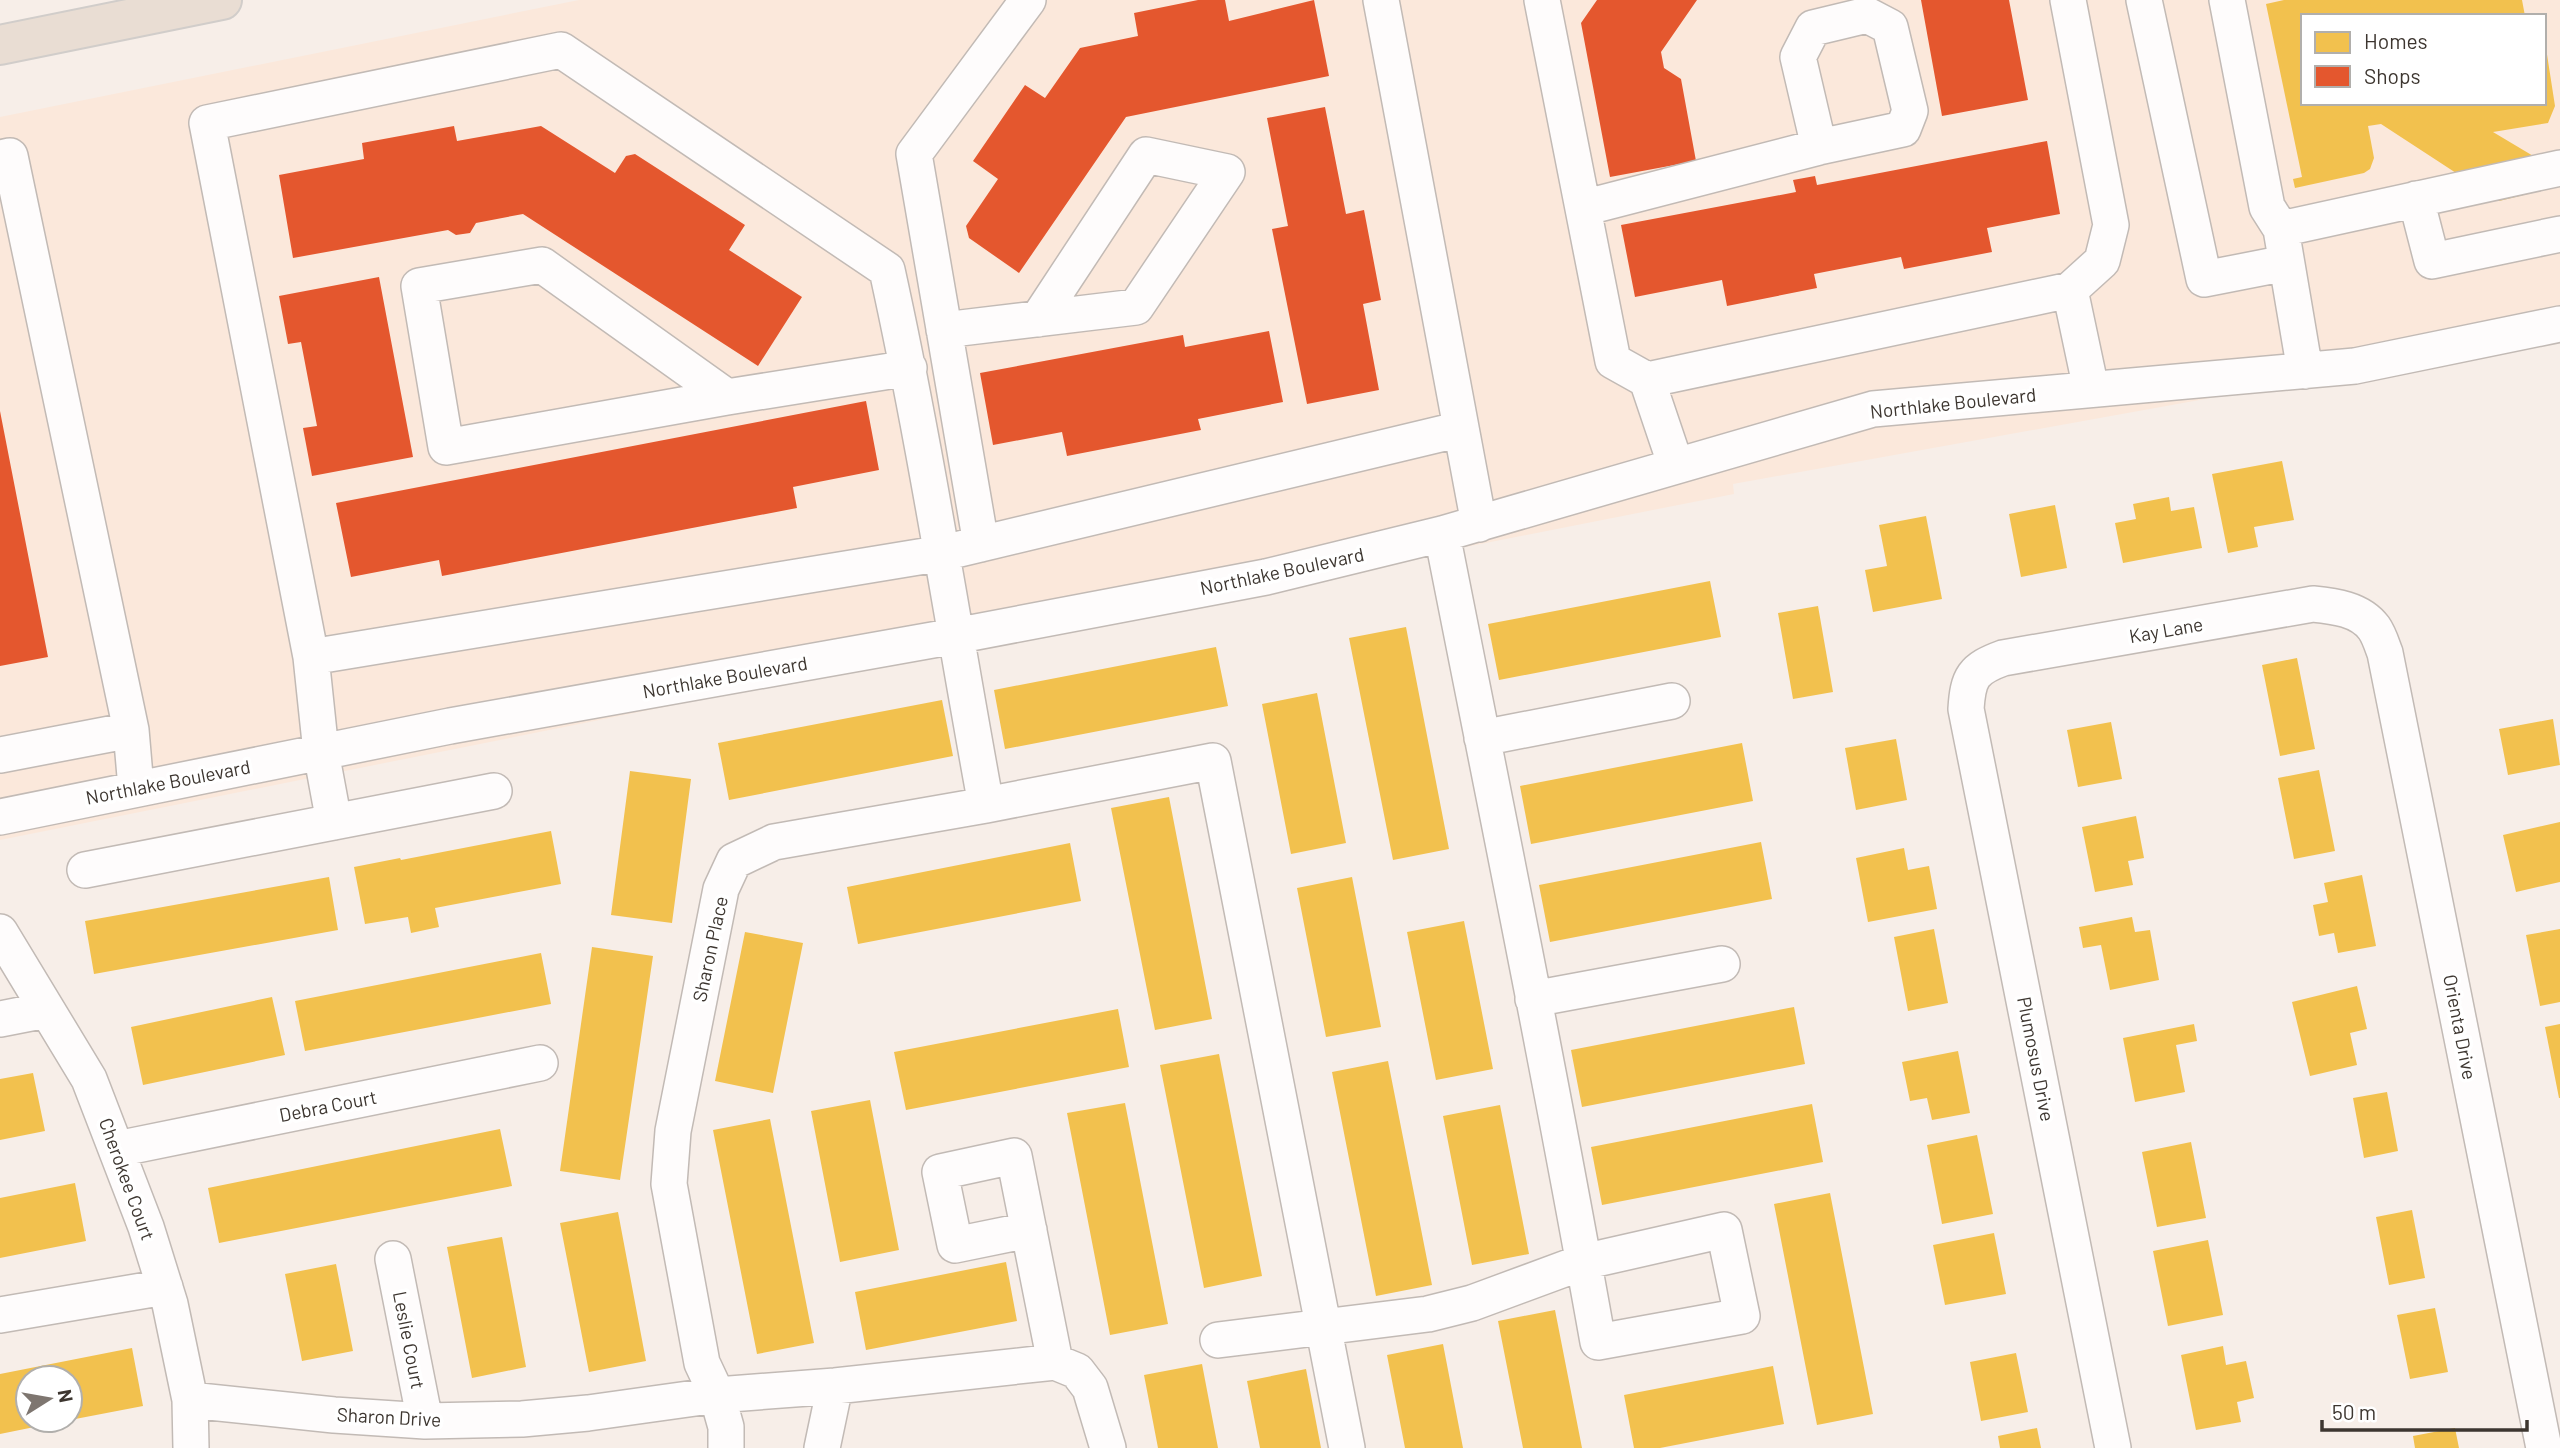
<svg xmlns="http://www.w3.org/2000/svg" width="2560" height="1448" viewBox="0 0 2560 1448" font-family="Barlow,sans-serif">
<rect width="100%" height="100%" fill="#f7eee8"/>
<path fill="#fbe8db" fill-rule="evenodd" d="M 579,0 L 2560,0 L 2560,310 L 2354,352 L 1869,395 L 1439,520 L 1263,563 L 0,802 L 0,117 ZM 2303,16 L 2544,16 L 2544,103 L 2303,103 Z
M 2266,388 L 1733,484 L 1734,494 L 1359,568 L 1876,423 Z
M 909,658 L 0,840 L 0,831 L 139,801 Z"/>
<path fill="#f2c14e" d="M 2284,0 L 2522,0 L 2525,16 L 2303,16 L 2303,103 L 2544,103 L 2546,48 L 2555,106 L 2548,123 L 2493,132 L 2560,172 L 2560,186 L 2499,201 L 2381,124 L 2368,126 L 2374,158 L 2370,169 L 2364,173 L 2295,188 L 2293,179 L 2302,177 L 2266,4 Z
M 2282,461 L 2294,520 L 2254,527 L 2258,547 L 2228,553 L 2212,474 Z
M 2169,497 L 2171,511 L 2194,507 L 2202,548 L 2123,563 L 2115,523 L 2136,519 L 2133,504 Z
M 2055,505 L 2067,568 L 2021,577 L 2009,514 Z
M 1926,516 L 1942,599 L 1873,612 L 1865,570 L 1887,566 L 1879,525 Z
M 1710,581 L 1721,637 L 1499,680 L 1488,624 Z
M 1818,606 L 1833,692 L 1793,699 L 1778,613 Z
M 1406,627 L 1449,849 L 1393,860 L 1349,638 Z
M 1216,647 L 1228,706 L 1005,749 L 994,690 Z
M 2297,658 L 2315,749 L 2280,756 L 2262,665 Z
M 1317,693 L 1346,843 L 1291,854 L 1262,704 Z
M 942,700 L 953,756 L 729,800 L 718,743 Z
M 2553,719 L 2560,765 L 2508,775 L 2499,729 Z
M 2111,722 L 2122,779 L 2078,787 L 2067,730 Z
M 1896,739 L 1907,800 L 1856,810 L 1845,748 Z
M 1742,743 L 1753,801 L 1531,844 L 1520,786 Z
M 2319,770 L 2335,851 L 2294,859 L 2278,778 Z
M 630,771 L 691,779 L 672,923 L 611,915 Z
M 1169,797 L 1212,1019 L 1155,1030 L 1111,808 Z
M 2136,816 L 2144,858 L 2128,861 L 2133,885 L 2095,892 L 2082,827 Z
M 2560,822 L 2560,882 L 2516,892 L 2503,835 Z
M 551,831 L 561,884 L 435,908 L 439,927 L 411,933 L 408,917 L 365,924 L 354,867 L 400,858 L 401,860 Z
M 1761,842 L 1772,899 L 1550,942 L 1539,885 Z
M 1070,843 L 1081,901 L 858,944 L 847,887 Z
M 1904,848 L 1908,870 L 1929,866 L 1937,909 L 1868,922 L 1856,858 Z
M 2362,875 L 2376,946 L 2338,953 L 2334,933 L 2319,936 L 2313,905 L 2328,902 L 2324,883 Z
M 329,877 L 338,930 L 94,974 L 85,921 Z
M 1352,877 L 1381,1027 L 1326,1037 L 1297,888 Z
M 2132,917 L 2135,932 L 2150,930 L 2159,980 L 2110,990 L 2101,945 L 2083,948 L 2079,927 Z
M 1464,921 L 1493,1069 L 1436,1080 L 1407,932 Z
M 1934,929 L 1948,1003 L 1908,1011 L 1894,937 Z
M 2560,929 L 2560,1002 L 2540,1006 L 2526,935 Z
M 745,932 L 803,943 L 773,1093 L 715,1081 Z
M 592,947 L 653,956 L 620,1180 L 560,1171 Z
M 541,953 L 551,1004 L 305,1051 L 295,1001 Z
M 2357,986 L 2367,1029 L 2350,1033 L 2357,1065 L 2310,1076 L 2292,1002 Z
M 272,997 L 285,1055 L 143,1085 L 131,1027 Z
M 1794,1007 L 1805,1064 L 1582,1107 L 1571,1050 Z
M 1118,1009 L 1129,1067 L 906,1110 L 894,1052 Z
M 2194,1024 L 2197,1041 L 2176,1045 L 2185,1092 L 2135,1102 L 2123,1038 Z
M 2560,1024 L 2560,1098 L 2559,1098 L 2545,1027 Z
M 1958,1051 L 1970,1113 L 1932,1120 L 1927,1098 L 1910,1101 L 1902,1062 Z
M 1219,1054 L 1262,1276 L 1204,1288 L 1160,1065 Z
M 1388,1061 L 1432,1285 L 1376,1296 L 1332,1072 Z
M 33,1073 L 45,1131 L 0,1140 L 0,1079 Z
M 2387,1092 L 2398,1151 L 2364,1158 L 2353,1098 Z
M 870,1100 L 899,1250 L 840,1262 L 811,1111 Z
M 1125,1103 L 1168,1324 L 1110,1335 L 1067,1113 Z
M 1812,1104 L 1823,1162 L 1602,1205 L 1591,1147 Z
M 1500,1105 L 1529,1254 L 1472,1265 L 1443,1116 Z
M 770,1119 L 814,1343 L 757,1354 L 713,1130 Z
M 500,1129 L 512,1186 L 219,1243 L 208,1188 Z
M 1977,1135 L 1993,1214 L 1942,1224 L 1927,1145 Z
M 2191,1142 L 2206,1218 L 2157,1227 L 2142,1152 Z
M 75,1183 L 86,1241 L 0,1258 L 0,1198 Z
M 1830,1193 L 1873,1414 L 1817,1425 L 1774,1204 Z
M 2412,1210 L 2425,1278 L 2389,1285 L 2376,1217 Z
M 618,1212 L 646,1361 L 589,1372 L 560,1223 Z
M 1994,1233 L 2006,1294 L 1945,1305 L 1933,1245 Z
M 502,1237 L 526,1367 L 472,1378 L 447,1247 Z
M 2208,1240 L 2223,1315 L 2168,1326 L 2153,1251 Z
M 1006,1262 L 1017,1321 L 866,1350 L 855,1292 Z
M 336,1264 L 353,1351 L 302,1361 L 285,1274 Z
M 2435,1308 L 2448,1372 L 2410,1379 L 2397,1315 Z
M 1555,1310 L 1582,1448 L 1523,1448 L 1498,1321 Z
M 1443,1344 L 1463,1448 L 1405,1448 L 1387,1355 Z
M 2223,1346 L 2226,1365 L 2246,1361 L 2254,1398 L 2237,1402 L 2241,1422 L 2196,1430 L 2181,1355 Z
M 132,1348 L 143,1406 L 70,1420 L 70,1378 L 28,1378 L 28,1420 L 64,1421 L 0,1434 L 0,1374 Z
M 2016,1353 L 2028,1412 L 1981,1421 L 1970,1362 Z
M 1202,1364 L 1218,1448 L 1158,1448 L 1144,1375 Z
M 1773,1366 L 1784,1424 L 1660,1448 L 1634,1448 L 1624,1395 Z
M 1306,1369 L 1321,1448 L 1260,1448 L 1247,1381 Z
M 2037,1428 L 2041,1448 L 2000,1448 L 1998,1436 Z
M 2455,1428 L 2459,1448 L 2415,1448 L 2413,1436 Z"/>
<path fill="#e4572e" d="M 1198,0 L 1225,0 L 1229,21 L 1314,0 L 1329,76 L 1126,117 L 1019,273 L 969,238 L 966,226 L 998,179 L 973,161 L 1025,85 L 1045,98 L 1080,48 L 1138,36 L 1134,13 Z
M 1597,0 L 1697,0 L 1661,52 L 1664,68 L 1681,79 L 1696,161 L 1610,177 L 1581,23 Z
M 1921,0 L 2009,0 L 2028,100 L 1942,116 Z
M 1325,107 L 1346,214 L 1364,210 L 1381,300 L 1363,304 L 1379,390 L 1307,404 L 1272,229 L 1288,226 L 1267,118 Z
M 454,126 L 457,141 L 541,126 L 615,173 L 626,156 L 635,154 L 745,225 L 729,250 L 802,297 L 758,366 L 523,214 L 476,223 L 470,233 L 456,235 L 448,230 L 293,258 L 279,175 L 364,159 L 362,143 Z
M 2047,141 L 2060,214 L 1987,228 L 1992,252 L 1904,269 L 1901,257 L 1814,274 L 1817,288 L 1727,306 L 1722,280 L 1635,297 L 1621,225 L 1796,192 L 1793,180 L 1815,176 L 1817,185 Z
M 379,277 L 413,457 L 312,476 L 303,428 L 317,426 L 301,342 L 288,344 L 279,296 Z
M 1269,331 L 1283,402 L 1198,419 L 1201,430 L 1067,456 L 1062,432 L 993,445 L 980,373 L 1183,335 L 1185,347 Z
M 866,401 L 879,470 L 793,487 L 797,508 L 442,576 L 439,560 L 351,577 L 336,503 Z
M 0,411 L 48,657 L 0,666 Z"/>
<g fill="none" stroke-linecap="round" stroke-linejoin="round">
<defs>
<path id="minor" d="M 1381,0 L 1479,524
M 1542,0 L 1613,361 L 1647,380 L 1676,466
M 2068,0 L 2111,225 L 2102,261 L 2070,290 L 2091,389
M 2144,0 L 2204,279 L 2286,263
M 2227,0 L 2267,207 L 2281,229
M 0,158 L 10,156 L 131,730 L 136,788
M 2416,199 L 2432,261 L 2560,234
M 1583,208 L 1819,147 L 1798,57 L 1813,28 L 1867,15 L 1890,27 L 1910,111 L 1903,129 L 1819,147
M 944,330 L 1136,307 L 1227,172 L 1146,155 L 1038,319
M 2305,371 L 2281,229 L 2560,168
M 1647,380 L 2070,290
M 727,397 L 542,265 L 419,286 L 446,447 L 727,397 L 909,368
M 981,544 L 914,154 L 1028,0
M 311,657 L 943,553 L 1461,429
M 1482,738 L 1672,701
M 0,755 L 131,730
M 0,817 L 450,726 L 955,636 L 1266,577 L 1442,534 L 1873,409 L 2355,366 L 2560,324
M 334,822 L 321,752 L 311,657 L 207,123 L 561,50 L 887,270 C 926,447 953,626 986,805
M 85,870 L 494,791
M 0,932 L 89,1079 L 146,1227 L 170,1304 L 190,1400 L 191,1448
M 1533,999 L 1722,964
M 0,1019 L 46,1010
M 117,1149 L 540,1063
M 1029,1230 L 955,1245 L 940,1172 L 1014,1156 L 1055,1362
M 393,1259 L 425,1421
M 0,1315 L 165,1287
M 1218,1340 L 1428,1314 L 1472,1303 L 1583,1262 L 1724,1230 L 1742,1316 L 1598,1342 C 1550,1072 1495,803 1442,534
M 190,1400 L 334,1415 L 425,1421 L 522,1419 L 588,1413 L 717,1395 L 835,1386 L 1055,1362 L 1077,1371 L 1090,1388 L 1108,1448
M 726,1448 L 726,1427 L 717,1395 L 702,1363 L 669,1184 L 673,1131 L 721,889 L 734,861 L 774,842 L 986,805 L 1213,761 L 1347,1448
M 822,1448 L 835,1386
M 2113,1448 L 1966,709 C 1968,677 1973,669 2003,658 L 2313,604 C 2334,606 2360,609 2374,628 C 2379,635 2382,645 2385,653 L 2544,1448"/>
<path id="highway" d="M 0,45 L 222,0"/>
</defs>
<use href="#minor" stroke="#c2bab5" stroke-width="38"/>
<use href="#highway" stroke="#d1cdca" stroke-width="42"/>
<use href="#minor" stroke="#fefcfc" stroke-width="35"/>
<use href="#highway" stroke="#e9ddd3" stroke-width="38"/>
</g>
<g text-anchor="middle" stroke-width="7" stroke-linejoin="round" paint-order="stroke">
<g font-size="19" fill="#3d3630" stroke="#fff">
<text transform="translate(1953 403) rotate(-6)" y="7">Northlake Boulevard</text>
<text transform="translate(1282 571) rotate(-12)" y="7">Northlake Boulevard</text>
<text transform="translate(2166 630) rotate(-10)" y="7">Kay Lane</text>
<text transform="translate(725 677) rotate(-10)" y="7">Northlake Boulevard</text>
<text transform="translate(168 782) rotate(-11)" y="7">Northlake Boulevard</text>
<text transform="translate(710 949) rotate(-78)" y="7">Sharon Place</text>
<text transform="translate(2460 1027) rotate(79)" y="7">Orienta Drive</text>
<text transform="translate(2036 1059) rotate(79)" y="7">Plumosus Drive</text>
<text transform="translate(328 1106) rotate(-11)" y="7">Debra Court</text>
<text transform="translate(127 1179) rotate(70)" y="7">Cherokee Court</text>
<text transform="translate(409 1340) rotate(79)" y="7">Leslie Court</text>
<text transform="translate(389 1417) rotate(3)" y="7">Sharon Drive</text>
</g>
</g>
<rect x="2301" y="14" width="245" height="91" fill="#ffffff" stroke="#b1afac" stroke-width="2"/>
<rect x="2315" y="32" width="35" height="21" fill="#f2c14e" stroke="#b1afac" stroke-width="2"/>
<text x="2364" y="49" font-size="21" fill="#3d3630">Homes</text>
<rect x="2315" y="66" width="35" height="21" fill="#e4572e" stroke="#b1afac" stroke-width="2"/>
<text x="2364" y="84" font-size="21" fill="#3d3630">Shops</text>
<g transform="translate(49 1399) rotate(79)"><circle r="33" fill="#ffffff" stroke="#b1afac" stroke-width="2"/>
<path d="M0-5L12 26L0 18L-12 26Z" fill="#7e7670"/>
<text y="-10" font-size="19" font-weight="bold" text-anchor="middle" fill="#3d3630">N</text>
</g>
<path d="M2322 1420v10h205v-10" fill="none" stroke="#3d3630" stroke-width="3.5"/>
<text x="2332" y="1420" font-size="21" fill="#3d3630" stroke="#ffffff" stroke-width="5" paint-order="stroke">50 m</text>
</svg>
